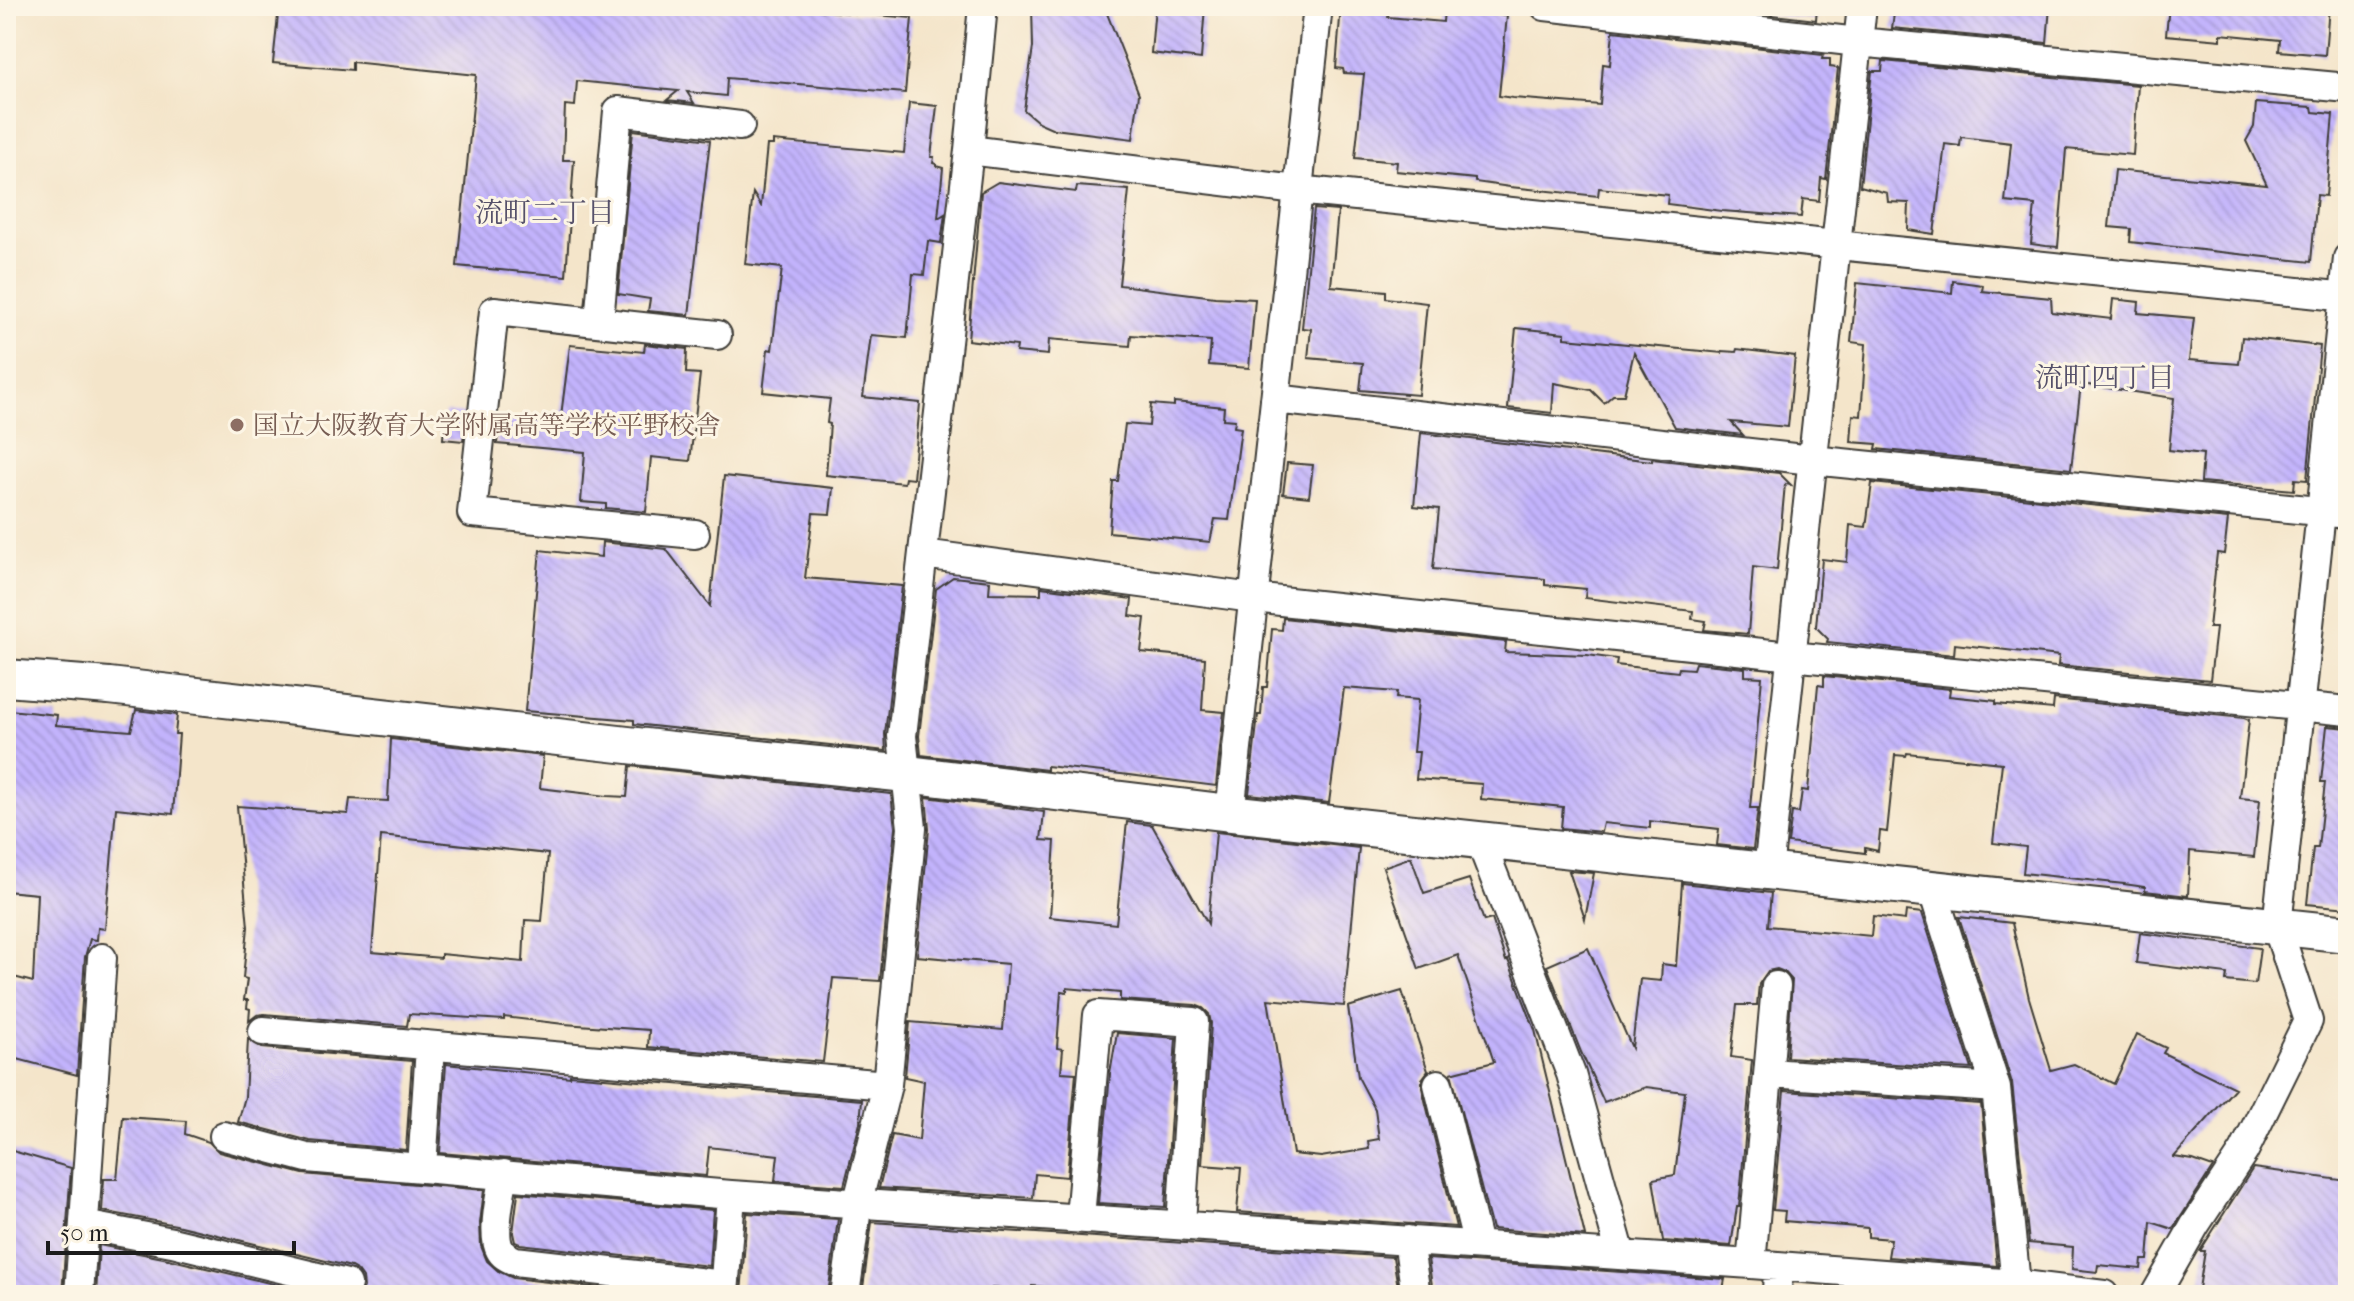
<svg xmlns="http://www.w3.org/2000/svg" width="2354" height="1301" viewBox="0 0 2354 1301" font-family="'IM FELL French Canon','Noto Serif JP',serif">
<defs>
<pattern id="building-back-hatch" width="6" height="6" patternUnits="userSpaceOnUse" patternTransform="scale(2)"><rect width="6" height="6" fill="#c2b3fc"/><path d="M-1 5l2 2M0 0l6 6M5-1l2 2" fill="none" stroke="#a699d7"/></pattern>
</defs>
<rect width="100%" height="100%" fill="#fcf5e5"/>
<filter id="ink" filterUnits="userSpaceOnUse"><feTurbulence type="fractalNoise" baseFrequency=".0125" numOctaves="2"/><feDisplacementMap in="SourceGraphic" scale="16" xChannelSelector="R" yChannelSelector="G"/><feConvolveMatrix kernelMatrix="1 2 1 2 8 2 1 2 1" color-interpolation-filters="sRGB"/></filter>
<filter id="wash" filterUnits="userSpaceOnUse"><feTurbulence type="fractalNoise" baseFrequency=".006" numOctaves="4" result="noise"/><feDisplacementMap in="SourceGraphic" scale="32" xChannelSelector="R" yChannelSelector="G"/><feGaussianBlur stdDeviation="1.8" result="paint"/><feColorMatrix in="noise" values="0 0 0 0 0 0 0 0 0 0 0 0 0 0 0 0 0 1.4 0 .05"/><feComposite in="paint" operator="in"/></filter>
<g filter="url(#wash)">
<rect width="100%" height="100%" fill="#f4e5ca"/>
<g id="blocks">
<path fill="url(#building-back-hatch)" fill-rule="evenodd" d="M 279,6 L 770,6 L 912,18 L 905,93 L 727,78 L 726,96 L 687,92 L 694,103 L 667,100 L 678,91 L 577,81 L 575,106 L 565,105 L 563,160 L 574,160 L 566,276 L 457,266 L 476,75 L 352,62 L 352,70 L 273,63 Z
M 1032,6 L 1104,6 L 1139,94 L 1133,139 L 1054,129 L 1038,122 L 1024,110 L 1033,47 Z
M 1155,6 L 1205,6 L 1201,59 L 1151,53 Z
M 1341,6 L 1389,10 L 1388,17 L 1443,22 L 1444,9 L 1507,16 L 1499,96 L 1513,98 L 1600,105 L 1603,64 L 1610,65 L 1613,31 L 1823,55 L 1822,59 L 1830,59 L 1830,67 L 1838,68 L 1826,179 L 1821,178 L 1819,201 L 1803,199 L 1801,217 L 1722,211 L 1667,204 L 1668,195 L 1599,188 L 1598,196 L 1510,187 L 1475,182 L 1475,179 L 1396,171 L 1397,162 L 1355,158 L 1364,74 L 1344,73 L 1343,69 L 1336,68 Z
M 1694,6 L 1817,6 L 1816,20 Z
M 1895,6 L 2050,6 L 2047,43 L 1892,28 Z
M 2169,6 L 2329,6 L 2325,55 L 2279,51 L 2280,40 L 2221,34 L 2221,40 L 2166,35 Z
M 1883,61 L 2138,85 L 2133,155 L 2066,149 L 2058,247 L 2046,246 L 2031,244 L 2035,205 L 2005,202 L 2011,143 L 1961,137 L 1960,146 L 1945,144 L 1934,234 L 1908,230 L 1909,203 L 1888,202 L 1887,193 L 1860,186 L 1872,71 L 1882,71 Z
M 909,103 L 937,106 L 931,157 L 934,157 L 933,163 L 936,164 L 936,166 L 943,168 L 938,218 L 945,214 L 941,243 L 928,241 L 924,275 L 913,274 L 907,338 L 871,335 L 863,397 L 920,403 L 913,479 L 905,478 L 904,483 L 826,475 L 830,424 L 827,423 L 830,399 L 763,392 L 768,349 L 772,350 L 782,268 L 745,264 L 753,193 L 761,206 L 767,145 L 773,145 L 773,141 L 904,153 Z
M 2256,103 L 2312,107 L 2313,112 L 2333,114 L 2326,196 L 2317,195 L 2311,262 L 2130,242 L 2131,229 L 2109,227 L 2115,170 L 2267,185 L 2246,141 L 2254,127 Z
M 633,130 L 710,140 L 689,315 L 648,311 L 650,299 L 618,294 Z
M 998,182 L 1076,192 L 1077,186 L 1129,190 L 1119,285 L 1215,297 L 1255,299 L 1249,368 L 1209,365 L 1211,341 L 1131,335 L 1130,346 L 1049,339 L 1048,355 L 1016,352 L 1017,346 L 968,340 L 981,192 Z
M 1314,209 L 1338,211 L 1331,286 L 1386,291 L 1386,298 L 1427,303 L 1418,395 L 1360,390 L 1363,363 L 1308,358 L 1311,329 L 1302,328 Z
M 1953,281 L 1983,285 L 1982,291 L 2051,298 L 2052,312 L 2111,319 L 2113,299 L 2139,302 L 2138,313 L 2194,318 L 2189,360 L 2239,364 L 2242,337 L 2320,346 L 2307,480 L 2295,479 L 2294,490 L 2201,482 L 2203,454 L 2169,450 L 2174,398 L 2081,384 L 2071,469 L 1876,449 L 1877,444 L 1851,442 L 1853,415 L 1861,416 L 1866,344 L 1851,342 L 1857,283 L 1952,293 Z
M 1516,328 L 1565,333 L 1565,338 L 1722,353 L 1722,351 L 1736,352 L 1737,349 L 1795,356 L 1788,427 L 1731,422 L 1743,435 L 1675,427 L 1634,352 L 1624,395 L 1613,395 L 1604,403 L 1591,390 L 1554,383 L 1552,413 L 1508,408 Z
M 645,344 L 687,349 L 686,373 L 700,374 L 690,461 L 651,457 L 646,512 L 606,508 L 606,504 L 581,502 L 585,452 L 497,444 L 499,418 L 560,424 L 570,345 L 644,352 Z
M 1174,402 L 1224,407 L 1223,419 L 1235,420 L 1234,427 L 1241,428 L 1229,520 L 1215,519 L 1210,542 L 1109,532 L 1113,481 L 1118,481 L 1125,424 L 1149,426 L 1151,404 L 1174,406 Z
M 445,412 L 466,414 L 463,441 L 443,439 Z
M 1421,433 L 1652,461 L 1652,459 L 1779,473 L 1791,485 L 1785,484 L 1777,570 L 1753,567 L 1748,634 L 1704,630 L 1706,621 L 1692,619 L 1693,611 L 1585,598 L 1586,589 L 1545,585 L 1545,579 L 1433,569 L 1439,509 L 1414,506 Z
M 1287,463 L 1313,465 L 1309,497 L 1283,494 Z
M 724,476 L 833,488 L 830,514 L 813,513 L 805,578 L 902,586 L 885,734 L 886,751 L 634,724 L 634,720 L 525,711 L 540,550 L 601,557 L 602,542 L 666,549 L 710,606 Z
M 1872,483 L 2228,519 L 2224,554 L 2217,553 L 2209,628 L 2216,628 L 2210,680 L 2058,665 L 2059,656 L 1955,644 L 1954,655 L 1827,642 L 1828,639 L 1816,627 L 1822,559 L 1847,562 L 1850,525 L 1866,527 Z
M 953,577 L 990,581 L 989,593 L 1041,594 L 1041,587 L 1132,599 L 1130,616 L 1145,618 L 1141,652 L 1205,658 L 1202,710 L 1224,712 L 1216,786 L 1121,774 L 1047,766 L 1047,770 L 921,755 L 919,736 L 936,589 Z
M 1283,618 L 1506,642 L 1505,652 L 1587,655 L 1617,659 L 1616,665 L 1678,672 L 1679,668 L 1693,669 L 1695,663 L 1745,668 L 1745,676 L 1762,677 L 1750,808 L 1758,808 L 1753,849 L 1717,845 L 1719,829 L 1650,821 L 1650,828 L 1603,823 L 1601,832 L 1561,828 L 1563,807 L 1481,799 L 1482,784 L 1416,779 L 1419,752 L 1413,752 L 1418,700 L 1396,698 L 1397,692 L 1344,688 L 1329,803 L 1249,794 L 1258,715 L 1261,715 L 1263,687 L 1267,687 L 1272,629 L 1282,630 Z
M 1824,676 L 1950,689 L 1949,696 L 1996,701 L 1996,704 L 2053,709 L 2054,699 L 2244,718 L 2249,720 L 2240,798 L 2260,800 L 2254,857 L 2190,851 L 2188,896 L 2145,891 L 2145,887 L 2124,884 L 2023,873 L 2026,847 L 1993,843 L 2002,763 L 1907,753 L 1906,756 L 1895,755 L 1887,832 L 1880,831 L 1878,851 L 1865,848 L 1865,853 L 1788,843 L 1792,812 L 1799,813 L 1802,790 L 1808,791 L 1818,685 L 1824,686 Z
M 9,710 L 57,715 L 56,725 L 131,731 L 136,710 L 177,715 L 175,734 L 179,734 L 173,814 L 116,808 L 105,929 L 98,928 L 97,940 L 90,939 L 85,957 L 77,1075 L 6,1056 L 6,975 L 33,982 L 37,894 L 6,891 L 6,738 Z
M 2327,726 L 2348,728 L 2348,908 L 2307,904 L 2313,848 L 2318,848 L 2325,782 L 2321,782 Z
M 391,739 L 543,756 L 540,788 L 607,796 L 627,797 L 630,766 L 891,794 L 895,828 L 880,981 L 833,978 L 823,1062 L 648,1047 L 649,1030 L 564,1024 L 504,1017 L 504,1020 L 409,1014 L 407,1026 L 264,1014 L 257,1015 L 249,1021 L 250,1009 L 247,1008 L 248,1000 L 244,1000 L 247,979 L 243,978 L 248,927 L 237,806 L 348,814 L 350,799 L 388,801 ZM 381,836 L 548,854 L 542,921 L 525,920 L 523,962 L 441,954 L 441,958 L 372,952 Z
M 926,797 L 1044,812 L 1041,840 L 1055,841 L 1050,917 L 1116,924 L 1127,822 L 1152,825 L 1208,924 L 1216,832 L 1359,848 L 1344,1006 L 1268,999 L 1293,1154 L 1321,1157 L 1369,1149 L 1368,1141 L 1379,1139 L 1375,1109 L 1358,1077 L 1348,1007 L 1402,991 L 1428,1071 L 1422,1079 L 1422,1088 L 1456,1227 L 1237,1212 L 1241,1168 L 1202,1165 L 1211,1023 L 1209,1014 L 1203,1008 L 1195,1005 L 1120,1000 L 1120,993 L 1067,988 L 1067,992 L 1061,991 L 1057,1048 L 1063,1049 L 1061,1072 L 1076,1073 L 1067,1177 L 1035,1174 L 1033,1198 L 879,1188 L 892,1135 L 919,1140 L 924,1081 L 905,1077 L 910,1022 L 1003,1030 L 1008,964 L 917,956 L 929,829 Z
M 1411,857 L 1424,893 L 1469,879 L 1484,921 L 1492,919 L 1506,961 L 1508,960 L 1535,1030 L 1585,1236 L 1492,1229 L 1451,1073 L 1494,1062 L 1458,955 L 1419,969 L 1383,867 Z
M 1569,871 L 1594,873 L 1585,919 Z
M 1682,883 L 1771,893 L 1768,926 L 1871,936 L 1873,916 L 1905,920 L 1906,911 L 1922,913 L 1972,1069 L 1787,1057 L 1792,980 L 1785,972 L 1777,969 L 1768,971 L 1759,984 L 1757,1005 L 1737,1005 L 1731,1057 L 1752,1060 L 1739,1207 L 1737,1207 L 1731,1246 L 1663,1241 L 1653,1179 L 1675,1175 L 1685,1092 L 1646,1087 L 1604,1102 L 1581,1052 L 1547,966 L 1588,948 L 1632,1048 L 1640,979 L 1661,981 L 1662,964 L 1676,966 Z
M 1959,917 L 2012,923 L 2029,998 L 2051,1070 L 2074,1064 L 2114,1084 L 2137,1034 L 2166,1048 L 2163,1053 L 2235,1088 L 2174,1157 L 2193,1160 L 2213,1167 L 2173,1229 L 2151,1222 L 2148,1260 L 2142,1260 L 2141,1269 L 2098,1265 L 2097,1272 L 2072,1269 L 2073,1247 L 2029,1243 L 2012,1083 Z
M 2140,933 L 2260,948 L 2255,984 L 2226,981 L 2227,974 L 2136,963 Z
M 1117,1033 L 1176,1038 L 1165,1207 L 1098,1203 L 1110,1074 Z
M 248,1039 L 262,1048 L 412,1061 L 406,1150 L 310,1141 L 238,1122 L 245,1097 Z
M 446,1064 L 570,1077 L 570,1075 L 862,1100 L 860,1123 L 844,1186 L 775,1181 L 778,1155 L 709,1147 L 706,1176 L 440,1153 Z
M 1784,1091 L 1981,1104 L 1997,1266 L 1888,1257 L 1891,1239 L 1868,1237 L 1868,1228 L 1784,1221 L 1785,1211 L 1773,1210 Z
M 123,1117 L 186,1121 L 185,1134 L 209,1142 L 219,1152 L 303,1174 L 484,1190 L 480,1223 L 481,1246 L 487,1261 L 498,1271 L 513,1278 L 662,1295 L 360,1295 L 364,1287 L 363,1278 L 358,1271 L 351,1267 L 176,1225 L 102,1211 L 104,1179 L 117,1179 Z
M 6,1149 L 71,1168 L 62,1295 L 6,1295 Z
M 2253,1168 L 2348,1181 L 2348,1295 L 2198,1295 L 2205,1251 L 2200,1251 Z
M 518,1193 L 713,1210 L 709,1266 L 520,1244 L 515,1242 L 513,1233 Z
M 747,1213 L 838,1219 L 828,1295 L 741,1295 Z
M 872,1222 L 1393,1257 L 1399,1293 L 1123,1295 L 1124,1292 L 1032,1286 L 1032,1292 L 992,1288 L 992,1295 L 955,1293 L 862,1295 Z
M 99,1245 L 168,1259 L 320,1295 L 96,1295 Z
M 1428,1259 L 1725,1279 L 1722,1295 L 1511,1295 L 1510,1291 L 1433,1292 Z"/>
</g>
</g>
<g filter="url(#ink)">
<use href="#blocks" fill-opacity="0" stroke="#3c3a36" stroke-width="2"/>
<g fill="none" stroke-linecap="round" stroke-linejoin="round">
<defs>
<path id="minor" d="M 1545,6 L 1858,42 L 2348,88
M 969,150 L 1297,190 L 2348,297
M 599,321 L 618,111 L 740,126
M 1275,399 L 1812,460 L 2348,514
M 695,534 L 472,513 L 494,311 L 717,335
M 923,554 L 1253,598 L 1791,656 L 2348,711
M 1230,813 L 1318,6
M 1480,840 L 1571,1074 L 1621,1255
M 1768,871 L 1862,6
M 1932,888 L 1996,1088 L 2016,1284
M 263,1031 L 887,1085
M 1769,1073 L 1996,1088
M 1438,1084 L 1478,1245
M 224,1136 L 307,1158 L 731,1195 L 1751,1264 L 2016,1284 L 2104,1295
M 422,1167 L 430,1047
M 504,1174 C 501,1192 491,1235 500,1250 C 503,1256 509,1258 515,1261 L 724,1285
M 1080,1217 L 1098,1015 L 1194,1022 L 1181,1224
M 84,1225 L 172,1242 L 347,1284
M 1408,1240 L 1416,1295
M 1751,1264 L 1776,986
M 79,1295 L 102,958
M 724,1295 L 731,1195
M 845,1295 L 858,1201 L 887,1085 L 912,828 L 902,736 L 969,150 L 983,6
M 1777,1295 L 1778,1266
M 2155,1295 L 2195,1225 L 2244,1151 L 2308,1021 L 2277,926 L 2348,258"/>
<path id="tertiary" d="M 6,678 L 109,686 L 672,750 L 907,774 L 1230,813 L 2348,934"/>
</defs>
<use href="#minor" stroke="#3c3a36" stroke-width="32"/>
<use href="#tertiary" stroke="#3c3a36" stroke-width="40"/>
<use href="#minor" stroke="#fff" stroke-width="28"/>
<use href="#tertiary" stroke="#fff" stroke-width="36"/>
</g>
</g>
<circle fill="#8d6e63" stroke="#fcf5e5" stroke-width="3" cx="237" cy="425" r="8"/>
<g text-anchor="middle" stroke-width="6" stroke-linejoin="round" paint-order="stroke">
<g font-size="26" fill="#785e54" stroke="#fcf5e5" text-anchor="start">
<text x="253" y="434">国立大阪教育大学附属高等学校平野校舎</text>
</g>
<g font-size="28" fill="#56516a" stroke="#fcf5e5">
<text x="545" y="222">流町二丁目</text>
<text x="2105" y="387">流町四丁目</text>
</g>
</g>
<rect width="2354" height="1301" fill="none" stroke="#fcf5e5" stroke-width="32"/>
<path d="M48 1241v12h246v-12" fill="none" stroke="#1c1c1c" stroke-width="4"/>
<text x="60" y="1241" font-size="24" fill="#1c1c1c" stroke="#fcf5e5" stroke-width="6" paint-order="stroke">50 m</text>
</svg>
